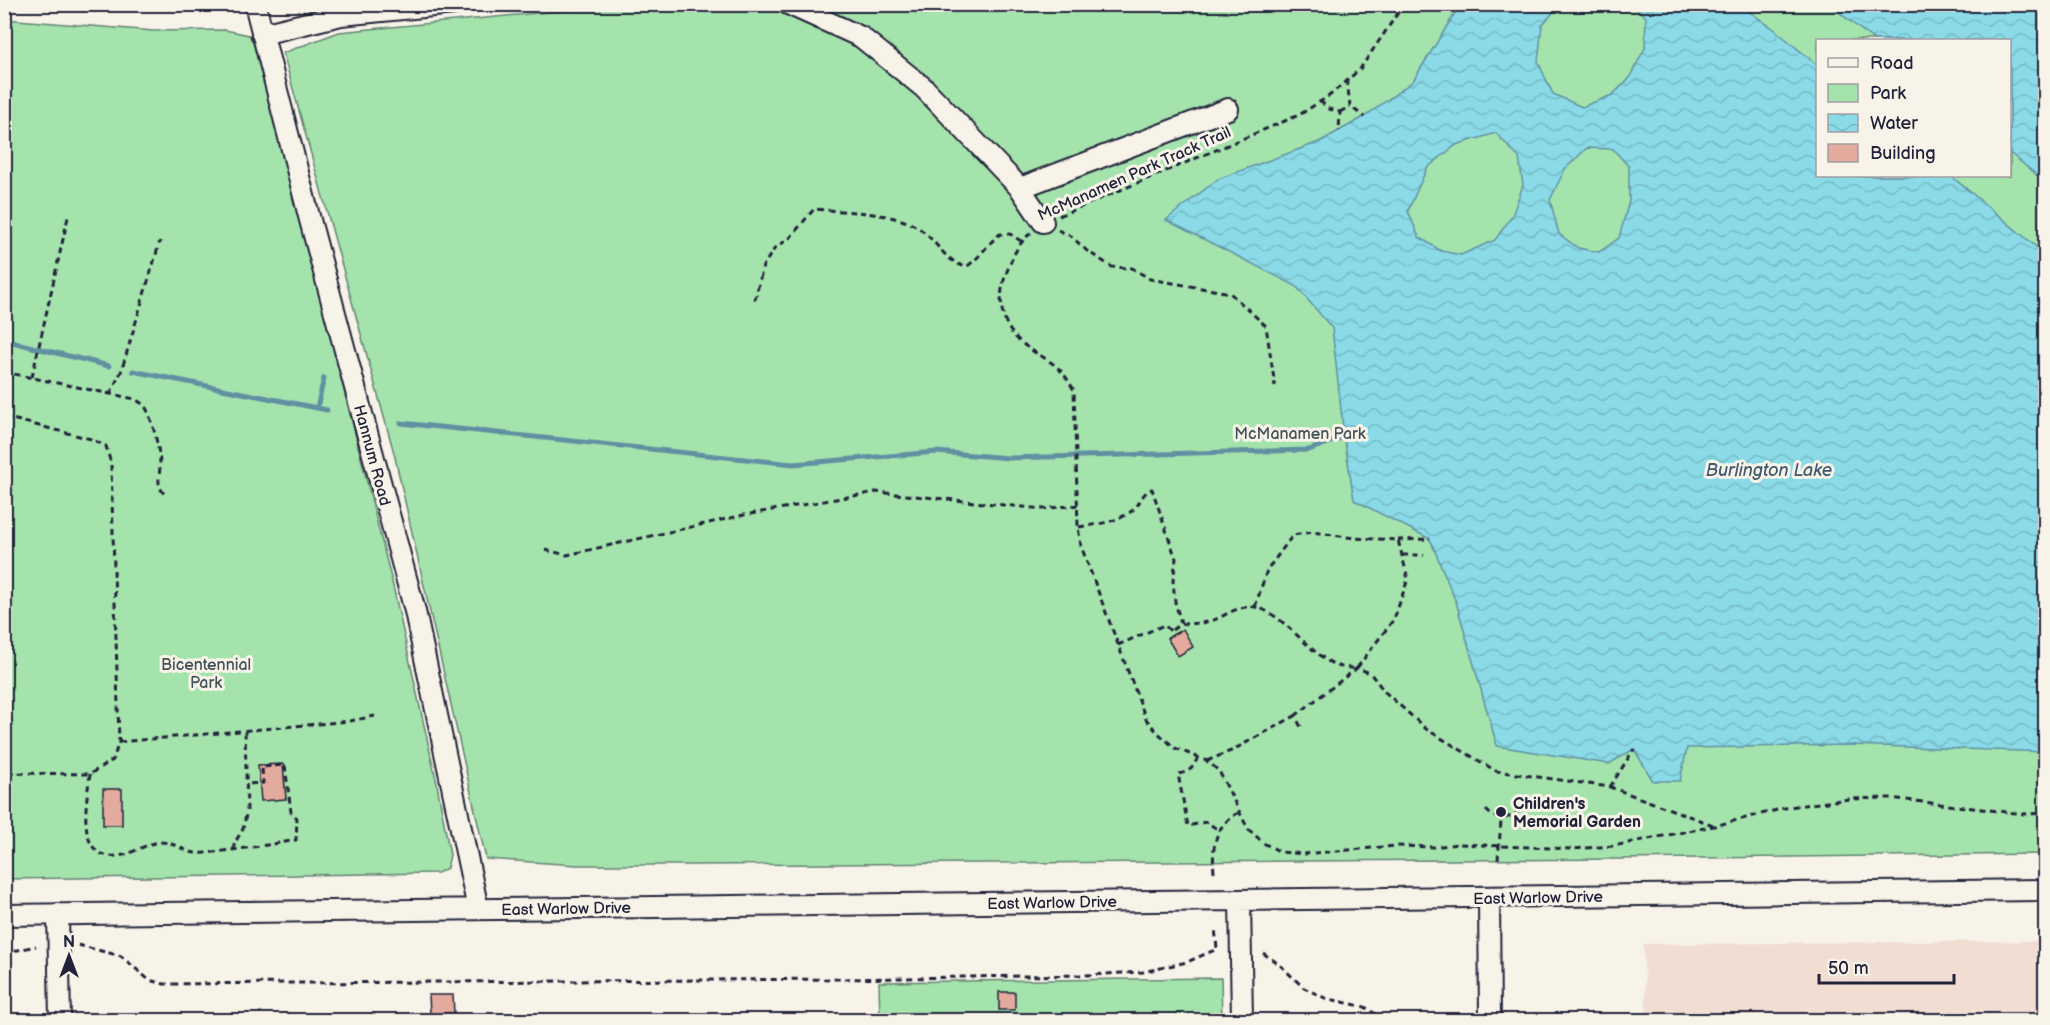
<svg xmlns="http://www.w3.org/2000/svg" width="2050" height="1025" viewBox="0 0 2050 1025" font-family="'Balsamiq Sans',sans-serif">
<defs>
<pattern id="water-waves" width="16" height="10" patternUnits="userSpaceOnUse" patternTransform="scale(1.5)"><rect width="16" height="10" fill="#8adae7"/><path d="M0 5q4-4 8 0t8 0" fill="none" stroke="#77bbc7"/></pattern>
</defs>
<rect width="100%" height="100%" fill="#f7f3e8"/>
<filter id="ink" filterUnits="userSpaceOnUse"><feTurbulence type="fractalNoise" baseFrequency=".0167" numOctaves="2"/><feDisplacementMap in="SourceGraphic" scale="12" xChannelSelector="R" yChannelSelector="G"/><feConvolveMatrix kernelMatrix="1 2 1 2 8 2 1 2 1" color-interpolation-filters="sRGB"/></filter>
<g filter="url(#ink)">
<path fill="#f1ddd2" d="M 2045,941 L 2045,1020 L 1647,1020 L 1643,944 Z"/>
<path fill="#a4e4ac" stroke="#638374" stroke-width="1.5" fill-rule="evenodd" d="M 631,4 L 2045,5 L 2045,854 L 1617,859 L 693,865 L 577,865 L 486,859 L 394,453 L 283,53 L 339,32 ZM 1818,40 L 2010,40 L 2010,176 L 1818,176 Z
M 4,19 L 154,31 L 225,30 L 249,35 L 254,45 L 316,278 L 393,586 L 436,779 L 450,855 L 447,868 L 438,873 L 5,879 Z
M 1221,978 L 1222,1020 L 880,1020 L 879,982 Z"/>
<path fill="url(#water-waves)" stroke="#6090a2" stroke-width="1.5" fill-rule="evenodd" d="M 1460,5 L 1560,5 L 1542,25 L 1538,62 L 1553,94 L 1582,107 L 1612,95 L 1628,80 L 1645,48 L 1646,17 L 1634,5 L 1740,5 L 1774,29 L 1817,65 L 1818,176 L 1951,176 L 2045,254 L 2045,752 L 1850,745 L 1687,748 L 1680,781 L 1653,781 L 1634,749 L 1609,764 L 1497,746 L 1456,602 L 1430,539 L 1354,500 L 1344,437 L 1332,328 L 1296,286 L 1166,220 L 1218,179 L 1319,142 L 1364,117 L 1413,81 ZM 1496,133 L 1519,158 L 1523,185 L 1512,216 L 1495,240 L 1461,255 L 1441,251 L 1419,237 L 1408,211 L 1427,168 L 1456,145 ZM 1587,148 L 1613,149 L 1629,167 L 1629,201 L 1619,238 L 1599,252 L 1578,248 L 1559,234 L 1550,200 L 1565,169 Z
M 1830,5 L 2045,5 L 2045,182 L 2010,153 L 2010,40 L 1874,40 Z"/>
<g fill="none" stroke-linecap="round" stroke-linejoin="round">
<path stroke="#6090a2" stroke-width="5" d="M 4,340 L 109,366
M 133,371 L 327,410
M 317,408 L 324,378
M 401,423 L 793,464 L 936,452 L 1009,458 L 1309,450 L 1344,437"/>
</g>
<path fill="#e3aa9e" stroke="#22223b" stroke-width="1.5" d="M 1183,629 L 1193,647 L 1178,656 L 1167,638 Z
M 283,764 L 286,799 L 261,801 L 258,765 Z
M 103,789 L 122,789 L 122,825 L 103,825 Z
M 999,992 L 1015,992 L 1015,1010 L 999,1010 Z
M 429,995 L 453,995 L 454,1013 L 430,1014 Z"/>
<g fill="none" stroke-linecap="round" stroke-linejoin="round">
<defs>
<path id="minor" d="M 255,4 L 310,220 L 415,611 L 478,909
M 788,4 L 861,37 L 924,88 L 1020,188 L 1043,222
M 262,34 L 341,15 L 454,4
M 1020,188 L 1228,109
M 1489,897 L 1490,1020
M 1240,900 L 1242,1020
M 58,914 L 60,1020
M 4,915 L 2046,890"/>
</defs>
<use href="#minor" stroke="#22223b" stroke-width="24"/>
<path stroke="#22223b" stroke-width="3" stroke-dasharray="6 4.5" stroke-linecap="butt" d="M 1347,80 L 1350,106 L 1364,117
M 1320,101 L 1329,109 L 1340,112 L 1339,131
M 1340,112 L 1350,106
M 1059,216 L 1299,115 L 1329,96 L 1360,69 L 1404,4
M 1058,230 L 1071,236 L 1087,251 L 1112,267 L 1132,268 L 1150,279 L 1230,293 L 1266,326 L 1275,386
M 1031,233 C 1017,244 1011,260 1005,277 C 997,301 1001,327 1023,344 C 1035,354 1050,359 1061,371 C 1066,376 1070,384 1074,390 L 1078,527 L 1081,546 L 1146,719 L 1158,733 L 1175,748 L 1207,761 L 1219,771 L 1248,829 L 1265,844 L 1281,852 L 1303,854 L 1395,846 L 1434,847 L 1458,844 L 1573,849 L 1613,846 L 1714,826 L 1789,807 L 1849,799 L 1890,798 L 2024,814 L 2046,813
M 755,300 L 763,266 L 775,248 L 790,238 L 814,209 C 844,212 895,211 920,229 C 938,242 943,260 966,267 C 980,258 987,244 1000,234 L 1010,234 L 1021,241
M 4,372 L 135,399 C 139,402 143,403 146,408 C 152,418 160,452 160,464 C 160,479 155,484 166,496
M 32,377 L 68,217
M 110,394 L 121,372 L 160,241
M 4,417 L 91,439 L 106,446 L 111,464 L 119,742 L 113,760 L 90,774 L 4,773
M 1079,527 C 1098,524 1118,522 1133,510 C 1141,503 1141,493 1152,489 L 1176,559 L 1173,581 L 1175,602 L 1181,623
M 1398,540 L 1430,539
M 545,550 L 567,555 L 744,515 L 876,492 L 1043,509 L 1078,505
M 1402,555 L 1424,555
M 1172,630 C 1186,619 1191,626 1206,622 C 1223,619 1237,604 1255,607 C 1284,613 1309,655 1338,666 C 1344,668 1351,668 1357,668 L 1394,619 L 1408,579 L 1398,540 L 1354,538 L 1312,532 L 1293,535 L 1267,570 L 1255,607
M 1118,645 L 1164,625 L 1174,634
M 1295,716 L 1357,668 L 1370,673 L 1385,692 L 1426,729 L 1496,771 L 1610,787 L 1713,825
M 119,742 L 350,721 L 375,716
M 1198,757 C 1193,768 1190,772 1178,774 L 1188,826 L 1206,822 L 1219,830
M 1207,761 L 1231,751 L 1295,716 L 1301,727
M 90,774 C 87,799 74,860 117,856 C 132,855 146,843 160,842 C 174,842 183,851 195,853 C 201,854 208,852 214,852 C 241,849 269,845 296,840 L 297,818 L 291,812 L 285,765 L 262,767 L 263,783 L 248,784
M 1610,787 L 1634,749
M 1486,810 C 1495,820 1506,820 1517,813
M 234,850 L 234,844 L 243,829 L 247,810 L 245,731
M 1498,860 L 1502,808
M 1214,872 C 1212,847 1214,826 1238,813
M 78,945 L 121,956 L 149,980 L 164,984 L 841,979 L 1086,975 L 1143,972 L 1187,962 L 1217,949 L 1215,927
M 4,953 L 36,946
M 1263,953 L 1280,965 L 1304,988 L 1325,998 L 1365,1007 L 1384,1020"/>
<use href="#minor" stroke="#f7f3e8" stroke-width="20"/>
</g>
</g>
<circle fill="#22223b" stroke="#f7f3e8" stroke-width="2" cx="1501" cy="812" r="6"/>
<g text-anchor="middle" stroke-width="6" stroke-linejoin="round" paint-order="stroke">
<g font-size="16" fill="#22223b" stroke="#f7f3e8">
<text transform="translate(1134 173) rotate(-24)" y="6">McManamen Park Track Trail</text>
<text transform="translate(373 455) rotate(75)" y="6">Hannum Road</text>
<text transform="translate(1538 897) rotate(-1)" y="6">East Warlow Drive</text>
<text transform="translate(1052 902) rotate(-1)" y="6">East Warlow Drive</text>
<text transform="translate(566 908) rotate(-1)" y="6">East Warlow Drive</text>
</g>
<g font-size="16" fill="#425257" stroke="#f7f3e8">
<text x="1300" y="439">McManamen Park</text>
<text x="206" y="670">Bicentennial<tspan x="206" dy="18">Park</tspan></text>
</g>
<g font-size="16" font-weight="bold" fill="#22223b" stroke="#f7f3e8" text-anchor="start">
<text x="1513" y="809">Children's<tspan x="1513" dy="18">Memorial Garden</tspan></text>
</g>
<g font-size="18" font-style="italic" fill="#41596f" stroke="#f7f3e8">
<text x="1769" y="476">Burlington Lake</text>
</g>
</g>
<rect width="2050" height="1025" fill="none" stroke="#f7f3e8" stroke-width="24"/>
<rect x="12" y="12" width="2026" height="1001" fill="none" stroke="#22223b" stroke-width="2" filter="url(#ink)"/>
<rect x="1816" y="39" width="195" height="138" fill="#f7f3e8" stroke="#a29fa3" stroke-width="1.5"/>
<rect x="1828" y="58" width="30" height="9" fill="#f7f3e8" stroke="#a29fa3" stroke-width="1.5"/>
<text x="1870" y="69" font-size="18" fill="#22223b">Road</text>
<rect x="1828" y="84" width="30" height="18" fill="#a4e4ac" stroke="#a29fa3" stroke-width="1.5"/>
<text x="1870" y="99" font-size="18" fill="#22223b">Park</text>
<rect x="1828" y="114" width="30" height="18" fill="url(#water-waves)" stroke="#a29fa3" stroke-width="1.5"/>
<text x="1870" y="129" font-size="18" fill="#22223b">Water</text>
<rect x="1828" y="144" width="30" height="18" fill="#e3aa9e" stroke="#a29fa3" stroke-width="1.5"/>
<text x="1870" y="159" font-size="18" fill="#22223b">Building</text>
<g transform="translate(69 956)" stroke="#f7f3e8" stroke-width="4.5" paint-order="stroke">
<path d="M0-4.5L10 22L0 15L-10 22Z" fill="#22223b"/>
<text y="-9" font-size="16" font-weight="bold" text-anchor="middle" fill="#22223b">N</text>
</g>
<path d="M1819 974v9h135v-9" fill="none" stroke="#22223b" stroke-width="3"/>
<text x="1828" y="974" font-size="18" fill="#22223b" stroke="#f7f3e8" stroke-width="4.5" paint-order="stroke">50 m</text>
</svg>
